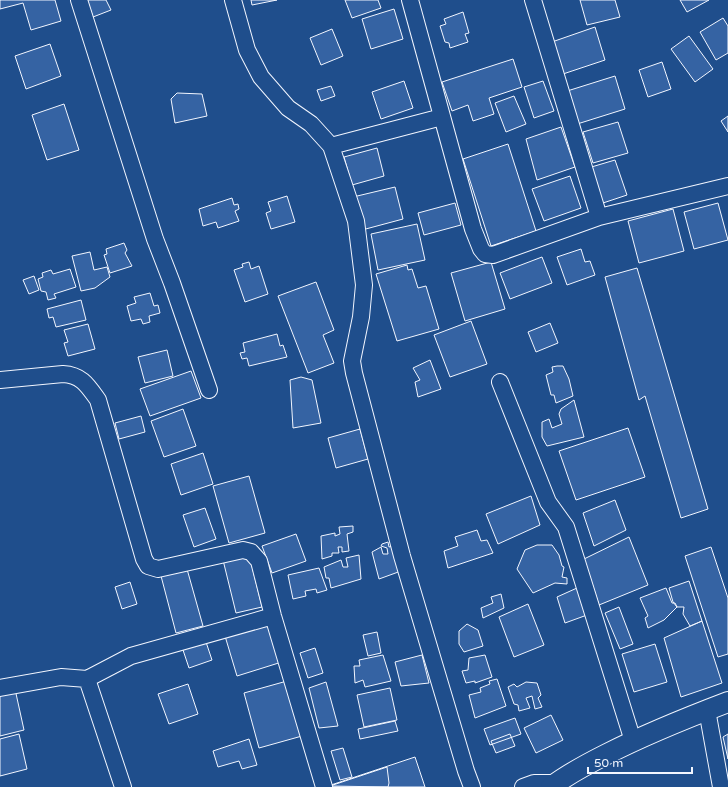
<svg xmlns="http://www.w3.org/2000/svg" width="728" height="787" viewBox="0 0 728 787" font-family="'Varela Round',sans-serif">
<rect width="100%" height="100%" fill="#1f4e8c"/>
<path fill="#3563a3" stroke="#f2f6ff" d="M 0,0 L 55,0 L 61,21 L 31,30 L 23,3 L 0,9 Z
M 87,0 L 106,0 L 111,10 L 93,17 Z
M 251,0 L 277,0 L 252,5 Z
M 345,0 L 378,0 L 381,8 L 352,18 Z
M 580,0 L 615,0 L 620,17 L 587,25 Z
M 680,0 L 709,0 L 687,12 Z
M 394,9 L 403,39 L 371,49 L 362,19 Z
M 463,12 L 469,33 L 465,34 L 468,42 L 450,48 L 449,43 L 445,42 L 440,26 L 446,24 L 444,19 Z
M 723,18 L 728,26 L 728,53 L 716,60 L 700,32 Z
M 595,27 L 605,60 L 560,75 L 549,43 Z
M 332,29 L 343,56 L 321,65 L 310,38 Z
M 689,36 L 713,69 L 695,82 L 671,49 Z
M 50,44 L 61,76 L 26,89 L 15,56 Z
M 513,59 L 522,87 L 489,98 L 494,114 L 473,121 L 468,105 L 452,111 L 442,82 Z
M 662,62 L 671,89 L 648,97 L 639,70 Z
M 615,76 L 625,109 L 574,125 L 564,92 Z
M 404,81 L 413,108 L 381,119 L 372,92 Z
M 543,81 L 554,111 L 534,118 L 524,87 Z
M 331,86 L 335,96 L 321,101 L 317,90 Z
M 177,93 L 202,94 L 207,116 L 175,123 L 171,99 Z
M 514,96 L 526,124 L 506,132 L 495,103 Z
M 64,104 L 79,150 L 47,160 L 32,115 Z
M 728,116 L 728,132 L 721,121 Z
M 618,122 L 628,153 L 593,163 L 583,132 Z
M 561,127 L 575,167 L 537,180 L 526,139 Z
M 508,144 L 536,231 L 491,246 L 463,159 Z
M 377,148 L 384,176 L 352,185 L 344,157 Z
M 615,160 L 627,195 L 600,204 L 588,168 Z
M 570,176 L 581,208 L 544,221 L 532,189 Z
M 395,187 L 403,219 L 362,230 L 353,197 Z
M 287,196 L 295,222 L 271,229 L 266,213 L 271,211 L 268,202 Z
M 232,198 L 234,205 L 238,204 L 239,209 L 235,211 L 239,221 L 218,228 L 216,222 L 203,226 L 199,209 Z
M 455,203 L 461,225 L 424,235 L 418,213 Z
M 718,203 L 728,240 L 694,249 L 684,212 Z
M 673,209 L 684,251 L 639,263 L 628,221 Z
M 417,224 L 425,260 L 378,270 L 371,234 Z
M 124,243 L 127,250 L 125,253 L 132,266 L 110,273 L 104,255 L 107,254 L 106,249 Z
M 581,249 L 585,262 L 590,261 L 595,275 L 567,285 L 557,257 Z
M 90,252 L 94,270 L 107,267 L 110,277 L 95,288 L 81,291 L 72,256 Z
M 542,257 L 552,283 L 510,299 L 500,273 Z
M 249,262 L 251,269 L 259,266 L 268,294 L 245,302 L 234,270 L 243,267 L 242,264 Z
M 491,262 L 505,309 L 465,321 L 451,273 Z
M 407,265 L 408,270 L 412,269 L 418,288 L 426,286 L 439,329 L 397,341 L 376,274 Z
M 637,268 L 708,509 L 681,518 L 645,396 L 639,400 L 605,277 Z
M 70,269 L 76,287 L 54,294 L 56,298 L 48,300 L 46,292 L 41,291 L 38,279 L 43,277 L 42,273 L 51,270 L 53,274 Z
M 34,276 L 39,290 L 29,294 L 23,280 Z
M 316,282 L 334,330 L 323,335 L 334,363 L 308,373 L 278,296 Z
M 150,293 L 154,306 L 158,305 L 160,313 L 149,316 L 150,322 L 143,324 L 141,319 L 131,321 L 127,306 L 136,303 L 134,297 Z
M 81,300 L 86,320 L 56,327 L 53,317 L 49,318 L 47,309 Z
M 471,321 L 487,364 L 450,377 L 434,335 Z
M 550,323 L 558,343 L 536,352 L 528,332 Z
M 88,324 L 95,349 L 68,356 L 64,343 L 68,342 L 64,330 Z
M 277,334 L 280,346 L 283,345 L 287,357 L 249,366 L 247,358 L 242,359 L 240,353 L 245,352 L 243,343 Z
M 167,350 L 173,376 L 145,383 L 138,357 Z
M 430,360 L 441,389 L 418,397 L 415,382 L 420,380 L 413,368 Z
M 557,366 L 563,366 L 569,379 L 573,396 L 556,403 L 554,395 L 551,395 L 546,375 L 553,372 L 552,367 Z
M 191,371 L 201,398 L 150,416 L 140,389 Z
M 301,377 L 312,380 L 321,423 L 293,428 L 290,380 Z
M 574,400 L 584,437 L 547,446 L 542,437 L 542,422 L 549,419 L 552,428 L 562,424 L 559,414 L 561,409 Z
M 183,409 L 196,446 L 164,457 L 151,421 Z
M 141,416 L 145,432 L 119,439 L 115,423 Z
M 628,428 L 645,477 L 576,500 L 559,451 Z
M 360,429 L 368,459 L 336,468 L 328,438 Z
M 203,453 L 213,484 L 181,495 L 171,464 Z
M 249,476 L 265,533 L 229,543 L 213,486 Z
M 531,496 L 540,525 L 498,544 L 486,514 Z
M 615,500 L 626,530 L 594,546 L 583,513 Z
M 205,508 L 216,539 L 194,547 L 183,515 Z
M 353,526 L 353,532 L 347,534 L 349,551 L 342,552 L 342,547 L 338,547 L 339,553 L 332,553 L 332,556 L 322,559 L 321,536 L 335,533 L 335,536 L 340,534 L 339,527 Z
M 477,530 L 481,541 L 487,540 L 493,553 L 448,568 L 444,551 L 458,546 L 455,537 Z
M 296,534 L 306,561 L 272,573 L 262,546 Z
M 629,537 L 648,585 L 599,605 L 584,559 Z
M 388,542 L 389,547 L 393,546 L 401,571 L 379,579 L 372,552 L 381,547 L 383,554 L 388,554 L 387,548 L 381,546 L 382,544 Z
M 537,545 L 552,545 L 559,555 L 562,566 L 564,567 L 562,577 L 567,578 L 567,584 L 555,583 L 533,593 L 517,569 L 525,550 Z
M 711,547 L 728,598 L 728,654 L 718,657 L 685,556 Z
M 249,554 L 262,607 L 236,613 L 223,560 Z
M 359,555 L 361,579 L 331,588 L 329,578 L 326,578 L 324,567 L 341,560 L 343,567 L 348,567 L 346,558 Z
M 319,568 L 327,590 L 317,593 L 316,589 L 305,591 L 306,596 L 293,599 L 288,575 Z
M 187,569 L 203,626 L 176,633 L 161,576 Z
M 689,581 L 702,621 L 690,626 L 683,614 L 684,607 L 677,607 L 673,602 L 669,588 Z
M 130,582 L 137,604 L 122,609 L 115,587 Z
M 577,588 L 587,615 L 565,623 L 557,597 Z
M 666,588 L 672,603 L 675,603 L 677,607 L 664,620 L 648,628 L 645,618 L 648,616 L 640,598 Z
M 501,594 L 504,608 L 483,618 L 481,608 L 493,603 L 491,597 Z
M 528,604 L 544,645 L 514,657 L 499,617 Z
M 619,607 L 633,644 L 620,649 L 605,613 Z
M 272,621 L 285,661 L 237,676 L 225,636 Z
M 702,621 L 722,683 L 681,697 L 664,638 Z
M 467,624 L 478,630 L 483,646 L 464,652 L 459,644 L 459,631 Z
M 202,630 L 212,660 L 189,668 L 179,638 Z
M 377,632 L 381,653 L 368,656 L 363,635 Z
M 655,644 L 667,682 L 634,692 L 622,654 Z
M 315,648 L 323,673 L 308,678 L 300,653 Z
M 383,655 L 391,681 L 365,687 L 363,680 L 355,683 L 354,666 L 360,666 L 359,660 Z
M 422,655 L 429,683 L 401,686 L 395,662 Z
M 485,655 L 492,677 L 475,683 L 475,681 L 466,683 L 462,671 L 468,670 L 469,658 Z
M 497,679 L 506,706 L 475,718 L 469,695 L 481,692 L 480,688 L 490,684 L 489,681 Z
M 287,681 L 302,736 L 259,748 L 244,693 Z
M 326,682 L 338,726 L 319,728 L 309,688 Z
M 526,682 L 537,683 L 541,695 L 538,698 L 542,707 L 535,709 L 532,696 L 526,698 L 530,708 L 519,711 L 518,705 L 514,704 L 508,687 L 514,684 L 517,687 Z
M 188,684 L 198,714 L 169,724 L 158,694 Z
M 390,688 L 397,720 L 364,727 L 357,695 Z
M 15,689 L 24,730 L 0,736 L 0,693 Z
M 551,715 L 563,740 L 536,753 L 524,728 Z
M 515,718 L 521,734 L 490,745 L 484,729 Z
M 395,721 L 398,731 L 360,739 L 358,729 Z
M 19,734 L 27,769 L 0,776 L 0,739 Z
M 510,734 L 515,746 L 496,753 L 491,741 Z
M 728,734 L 728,759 L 723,737 Z
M 249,739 L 257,765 L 242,769 L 239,761 L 218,767 L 213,751 Z
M 343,748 L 352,777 L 340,780 L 331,751 Z
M 415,757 L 425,787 L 328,787 L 328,786 Z
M 387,767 L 389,783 L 388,787 L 330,786 Z"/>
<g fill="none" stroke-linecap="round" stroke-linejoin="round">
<defs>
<path id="minor" d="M 79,0 L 155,239 L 172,283 L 209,390
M 233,0 L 247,50 L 261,77 L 288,108 L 311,124 L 331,146 L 356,221 L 364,285 L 361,317 L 352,361 L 354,373 L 402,556 L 466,771 L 472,787
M 410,0 L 473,229 L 481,249 L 485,254 L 493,255 L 599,217
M 533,0 L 599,217 L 728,186
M 331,146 L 442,117
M 0,380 L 63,374 C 82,375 88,386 98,400 L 144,559 L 148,566 L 158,569 L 243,550 L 251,552 L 259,561 L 273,616 L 324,787
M 500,382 L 548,502 L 566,527 L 633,741
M 87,679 L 123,787
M 0,688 L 61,677 L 87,679 L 131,656 L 273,616
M 707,710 L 721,787
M 523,787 L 534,783 L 556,783"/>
<path id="major" d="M 551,787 C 568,774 587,764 607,754 C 646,734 686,718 728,702"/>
</defs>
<use href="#minor" stroke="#f2f6ff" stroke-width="18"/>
<use href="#major" stroke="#f2f6ff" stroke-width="22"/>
<use href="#minor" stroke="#1f4e8c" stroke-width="16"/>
<use href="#major" stroke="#1f4e8c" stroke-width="20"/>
</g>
<path d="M588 767v6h104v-6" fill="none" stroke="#f2f6ff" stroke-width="2"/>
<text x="594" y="767" font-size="12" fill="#f2f6ff" stroke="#1f4e8c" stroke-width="3" paint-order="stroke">50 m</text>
</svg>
